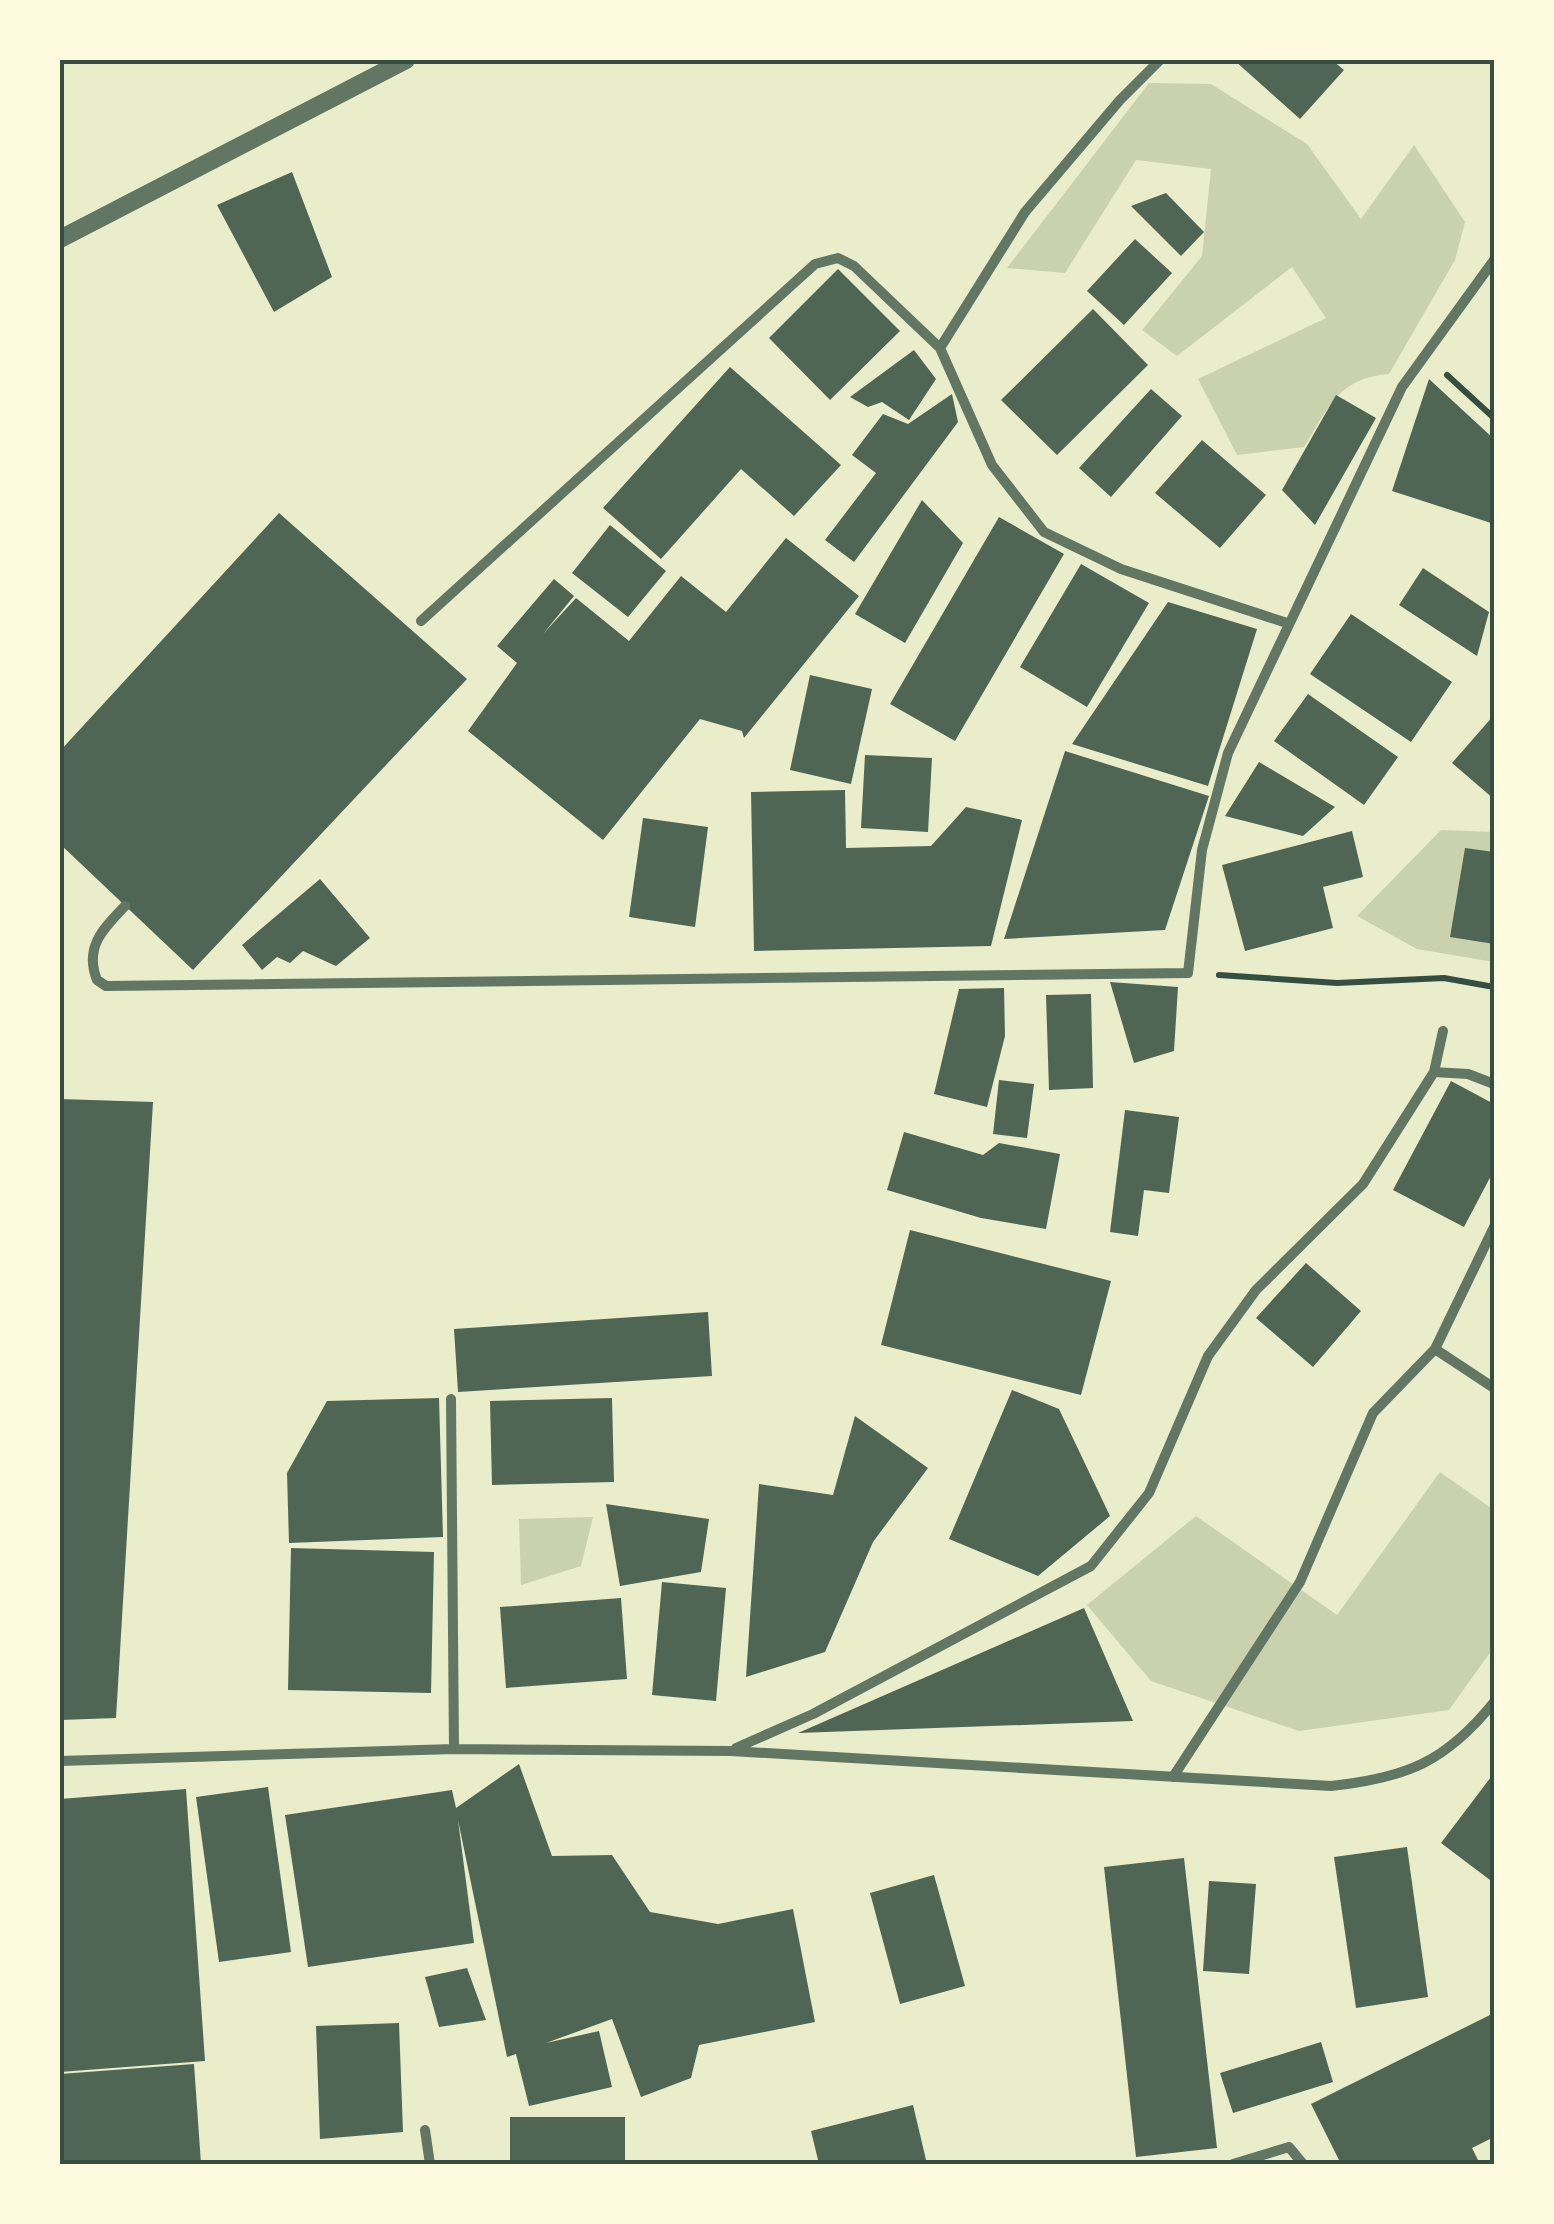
<svg xmlns="http://www.w3.org/2000/svg" width="1554" height="2224" viewBox="0 0 1554 2224" font-family="'Alegreya Sans',sans-serif">
<rect width="100%" height="100%" fill="#e9edc9"/>
<path fill="#cad2ad" d="M 1149,83 L 1211,84 L 1307,144 L 1361,219 L 1414,145 L 1465,222 L 1455,260 L 1389,374 C 1338,378 1329,407 1304,447 L 1237,455 L 1198,379 L 1326,318 L 1292,267 L 1177,356 L 1142,330 L 1202,256 L 1211,169 L 1136,160 L 1065,273 L 1007,268 Z
M 1441,830 L 1494,832 L 1494,962 L 1417,949 L 1357,916 Z
M 1440,1472 L 1494,1510 L 1494,1647 L 1449,1710 L 1299,1731 L 1151,1681 L 1087,1605 L 1196,1516 L 1337,1615 Z
M 593,1517 L 581,1566 L 521,1585 L 519,1519 Z"/>
<path fill="#4f6655" d="M 1234,60 L 1332,60 L 1344,70 L 1300,119 Z
M 292,172 L 332,277 L 274,312 L 217,205 Z
M 1166,193 L 1204,232 L 1181,256 L 1131,206 Z
M 1135,239 L 1172,273 L 1124,325 L 1087,291 Z
M 838,269 L 900,331 L 830,400 L 769,338 Z
M 1093,309 L 1148,365 L 1057,455 L 1001,400 Z
M 914,350 L 936,379 L 909,420 L 882,402 L 868,407 L 850,397 Z
M 730,367 L 841,465 L 794,516 L 741,469 L 661,559 L 603,508 Z
M 1429,379 L 1494,439 L 1491,523 L 1392,491 Z
M 1151,389 L 1182,416 L 1111,497 L 1079,468 Z
M 952,394 L 958,422 L 854,562 L 825,540 L 876,473 L 852,455 L 883,414 L 908,424 Z
M 1336,395 L 1376,418 L 1315,525 L 1282,490 Z
M 1202,440 L 1266,495 L 1220,548 L 1155,493 Z
M 922,500 L 963,543 L 905,643 L 855,614 Z
M 279,513 L 467,679 L 193,970 L 60,844 L 60,751 Z
M 999,517 L 1064,554 L 955,741 L 890,704 Z
M 610,525 L 666,571 L 628,617 L 572,573 Z
M 786,538 L 859,596 L 744,738 L 742,731 L 700,719 L 603,840 L 468,731 L 517,663 L 497,646 L 554,579 L 574,596 L 543,634 L 576,598 L 629,641 L 681,576 L 726,612 Z
M 1081,564 L 1149,603 L 1087,707 L 1020,667 Z
M 1423,568 L 1489,612 L 1477,656 L 1399,605 Z
M 1168,602 L 1257,629 L 1208,786 L 1072,744 Z
M 1351,614 L 1452,682 L 1411,742 L 1310,674 Z
M 810,675 L 872,689 L 851,784 L 790,770 Z
M 1308,694 L 1398,757 L 1364,805 L 1274,741 Z
M 1494,715 L 1494,799 L 1452,763 Z
M 1065,751 L 1209,796 L 1165,930 L 1004,939 Z
M 865,755 L 932,758 L 928,832 L 861,828 Z
M 1259,762 L 1335,807 L 1303,836 L 1225,816 Z
M 845,790 L 846,848 L 931,846 L 966,807 L 1022,820 L 991,946 L 754,951 L 751,792 Z
M 643,818 L 708,827 L 695,927 L 629,917 Z
M 1352,831 L 1363,877 L 1323,887 L 1333,928 L 1245,951 L 1222,865 Z
M 1465,848 L 1494,852 L 1494,944 L 1450,937 Z
M 320,879 L 370,938 L 336,966 L 303,951 L 290,963 L 277,957 L 262,970 L 242,945 Z
M 1110,982 L 1178,987 L 1174,1051 L 1134,1063 Z
M 1004,988 L 1005,1036 L 987,1107 L 934,1094 L 959,989 Z
M 1091,994 L 1093,1088 L 1049,1090 L 1046,995 Z
M 999,1080 L 1034,1084 L 1027,1138 L 993,1134 Z
M 1451,1081 L 1494,1104 L 1494,1170 L 1464,1227 L 1393,1190 Z
M 60,1099 L 153,1102 L 116,1718 L 60,1720 Z
M 1125,1110 L 1179,1117 L 1169,1193 L 1144,1190 L 1138,1236 L 1110,1232 Z
M 904,1132 L 983,1155 L 999,1143 L 1060,1154 L 1046,1229 L 981,1218 L 887,1190 Z
M 910,1230 L 1111,1281 L 1081,1395 L 881,1345 Z
M 1306,1263 L 1361,1311 L 1313,1367 L 1256,1318 Z
M 708,1312 L 712,1376 L 458,1392 L 454,1329 Z
M 1012,1390 L 1059,1409 L 1110,1516 L 1038,1576 L 949,1539 Z
M 439,1398 L 443,1537 L 289,1543 L 287,1473 L 327,1401 Z
M 612,1398 L 614,1482 L 492,1485 L 490,1401 Z
M 855,1416 L 928,1468 L 873,1542 L 825,1652 L 746,1677 L 759,1484 L 833,1495 Z
M 606,1504 L 709,1519 L 701,1572 L 620,1586 Z
M 291,1548 L 434,1552 L 431,1693 L 288,1690 Z
M 662,1582 L 726,1588 L 716,1701 L 652,1695 Z
M 621,1598 L 627,1679 L 506,1688 L 500,1607 Z
M 1084,1608 L 1133,1721 L 798,1733 Z
M 519,1764 L 552,1856 L 612,1855 L 650,1912 L 718,1924 L 793,1909 L 815,2022 L 699,2045 L 691,2078 L 641,2097 L 612,2019 L 546,2043 L 599,2031 L 612,2087 L 529,2106 L 516,2054 L 507,2057 L 458,1820 L 474,1943 L 308,1967 L 285,1815 L 452,1790 L 456,1808 Z
M 1494,1773 L 1494,1883 L 1441,1843 Z
M 268,1787 L 291,1952 L 219,1962 L 196,1797 Z
M 186,1789 L 205,2061 L 60,2072 L 60,1799 Z
M 1407,1847 L 1428,1997 L 1356,2008 L 1334,1857 Z
M 1184,1858 L 1217,2148 L 1136,2157 L 1104,1867 Z
M 934,1875 L 965,1986 L 900,2004 L 870,1893 Z
M 1209,1881 L 1256,1884 L 1249,1974 L 1203,1971 Z
M 467,1968 L 486,2020 L 439,2027 L 425,1977 Z
M 1494,2013 L 1494,2137 L 1472,2148 L 1480,2164 L 1341,2164 L 1311,2104 Z
M 399,2023 L 403,2132 L 320,2139 L 316,2026 Z
M 1321,2042 L 1333,2082 L 1233,2113 L 1220,2073 Z
M 194,2064 L 201,2164 L 60,2164 L 60,2074 Z
M 913,2105 L 927,2164 L 819,2164 L 811,2131 Z
M 510,2117 L 625,2117 L 625,2164 L 510,2164 Z"/>
<g fill="none" stroke-linecap="round" stroke-linejoin="round">
<path stroke="#344e41" stroke-width="6" d="M 1447,375 L 1494,418
M 1219,975 L 1337,983 L 1444,978 L 1494,987"/>
<path stroke="#617663" stroke-width="10" d="M 940,348 L 992,465 L 1044,532 L 1121,569 L 1287,623
M 421,621 L 815,264 L 838,258 L 854,266 L 940,348 L 1025,212 L 1120,100 L 1160,60
M 125,906 C 103,929 84,947 97,980 L 106,986 L 1188,973 L 1202,850 L 1228,753 L 1402,387 L 1494,260
M 1434,1072 L 1468,1074 L 1494,1084
M 1435,1349 L 1494,1388
M 451,1399 L 454,1749
M 736,1748 L 813,1714 L 1091,1566 L 1149,1493 L 1208,1356 L 1256,1290 L 1363,1184 L 1434,1072 L 1443,1031
M 60,1761 L 454,1749 L 731,1751 L 1331,1786 C 1406,1778 1446,1762 1494,1702
M 1173,1777 L 1300,1582 L 1373,1413 L 1435,1349 L 1494,1227
M 425,2130 L 430,2164
M 1233,2164 L 1289,2147 L 1303,2164"/>
<path stroke="#617663" stroke-width="18" d="M 60,239 L 406,60"/>
</g>
<rect width="1554" height="2224" fill="none" stroke="#fefae0" stroke-width="125"/>
<rect x="62" y="62" width="1430" height="2100" fill="none" stroke="#344e41" stroke-width="4"/>
</svg>
